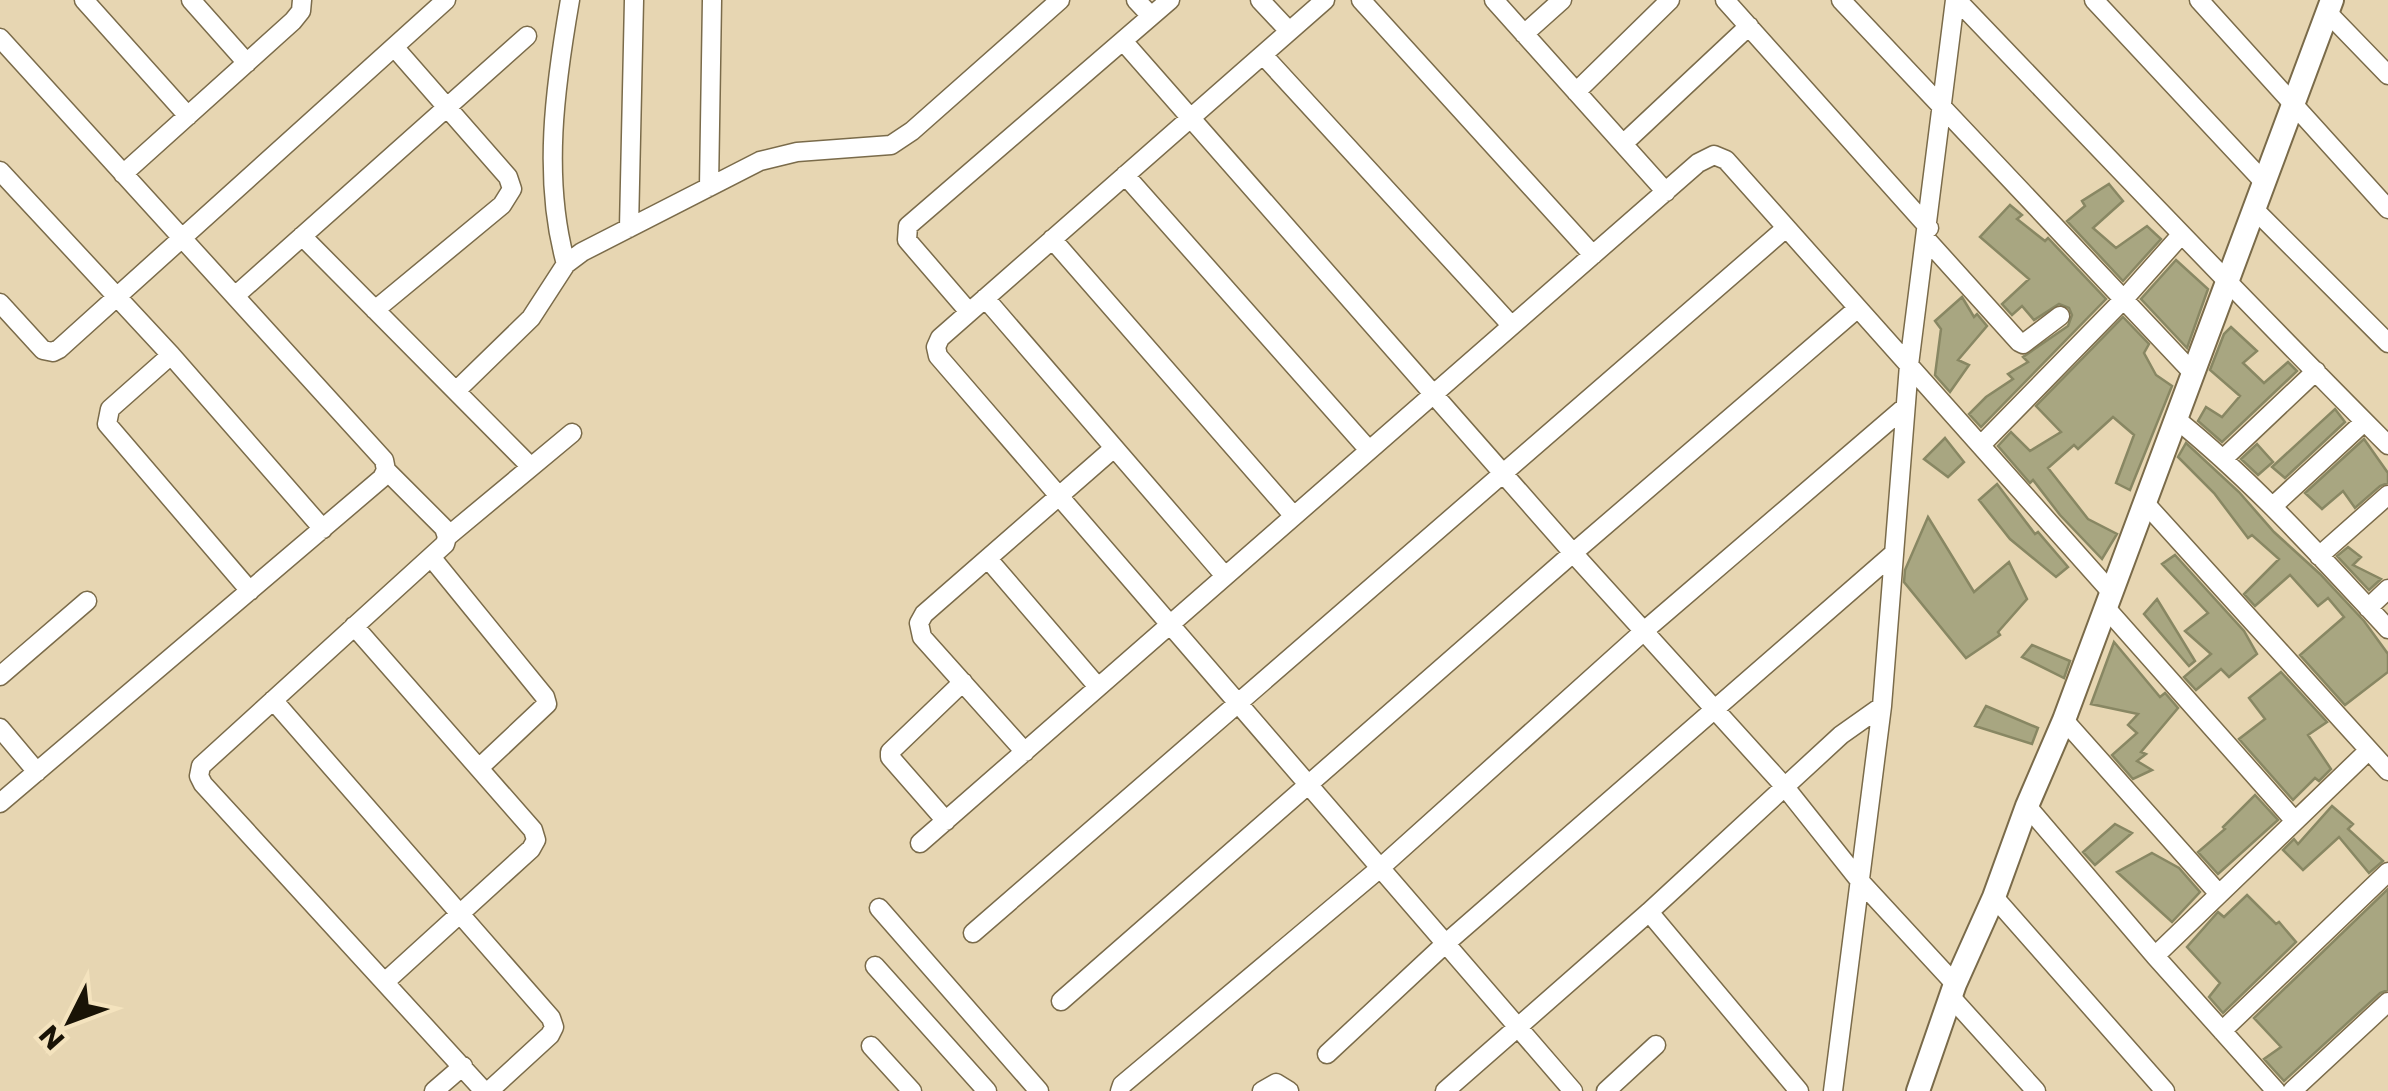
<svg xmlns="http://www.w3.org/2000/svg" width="2388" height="1091" viewBox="0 0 2388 1091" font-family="Poppins,sans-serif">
<rect width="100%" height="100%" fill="#e7d6b2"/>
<path fill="#a8a681" stroke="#888763" stroke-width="2.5" d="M 2109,184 L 2123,201 L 2093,228 L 2116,248 L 2147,226 L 2161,239 L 2123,281 L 2067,221 L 2085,206 L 2082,201 Z
M 2010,205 L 2022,215 L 2017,219 L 2045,241 L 2048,238 L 2106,299 L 1981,427 L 1969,414 L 1986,397 L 2013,379 L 2008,374 L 2028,362 L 2023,357 L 2068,326 L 2072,315 L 2069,308 L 2059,304 L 2034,320 L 2022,306 L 2012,315 L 2002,304 L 2029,279 L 1980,237 Z
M 2176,260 L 2208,289 L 2187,348 L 2141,299 Z
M 1962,297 L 1974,317 L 1977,314 L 1987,326 L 1958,360 L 1969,365 L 1950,392 L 1935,375 L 1941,329 L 1935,321 Z
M 2123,317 L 2149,344 L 2144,353 L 2156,375 L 2172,386 L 2130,490 L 2116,483 L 2134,435 L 2113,417 L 2078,449 L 2074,445 L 2048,468 L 2088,519 L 2117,534 L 2102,559 L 2060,515 L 2033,480 L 2030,483 L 1998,446 L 2011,432 L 2030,451 L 2061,432 L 2036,406 Z
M 2231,327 L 2257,351 L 2243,363 L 2264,383 L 2288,362 L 2297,371 L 2222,442 L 2198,421 L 2206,407 L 2222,417 L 2240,396 L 2210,370 L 2224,334 Z
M 2335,409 L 2345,422 L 2285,478 L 2272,467 Z
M 1945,438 L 1964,462 L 1948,477 L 1924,459 Z
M 2364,439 L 2388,473 L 2388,483 L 2380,486 L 2355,508 L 2343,491 L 2322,509 L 2305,493 Z
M 2186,443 L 2239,492 L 2274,532 L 2320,574 L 2364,621 L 2388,654 L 2388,672 L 2345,705 L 2300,655 L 2344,617 L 2328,598 L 2318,606 L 2290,575 L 2255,606 L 2244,594 L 2279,559 L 2252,535 L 2248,538 L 2214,493 L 2178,457 Z
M 2257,444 L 2273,462 L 2258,475 L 2241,459 Z
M 1997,484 L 2035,534 L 2038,532 L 2068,567 L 2056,577 L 2010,539 L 1979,500 Z
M 1928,517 L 1974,592 L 2009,562 L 2027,599 L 1998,632 L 2000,635 L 1966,658 L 1904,582 L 1905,570 Z
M 2348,547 L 2361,557 L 2353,565 L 2381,579 L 2369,590 L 2337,556 Z
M 2175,555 L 2244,631 L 2257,654 L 2229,677 L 2221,669 L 2196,690 L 2184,677 L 2211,654 L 2185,631 L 2208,613 L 2162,564 Z
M 2157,599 L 2195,661 L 2189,666 L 2144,614 Z
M 2114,642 L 2160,697 L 2165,693 L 2178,708 L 2141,752 L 2146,754 L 2137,761 L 2152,770 L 2133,779 L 2112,755 L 2137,733 L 2128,725 L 2138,714 L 2091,704 Z
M 2032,645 L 2070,661 L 2064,678 L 2022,657 Z
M 2281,672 L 2327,722 L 2308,735 L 2331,769 L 2319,781 L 2315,778 L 2293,800 L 2239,739 L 2265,719 L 2249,698 Z
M 1986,706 L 2038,728 L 2032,744 L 1975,726 Z
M 2255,795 L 2278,820 L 2218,874 L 2198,852 L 2225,829 L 2223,827 Z
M 2332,806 L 2353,824 L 2348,829 L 2383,861 L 2369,873 L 2339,837 L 2303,870 L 2283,850 L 2294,839 L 2298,844 Z
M 2115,824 L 2132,833 L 2095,865 L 2083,852 Z
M 2152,853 L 2179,868 L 2200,892 L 2172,922 L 2117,872 Z
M 2388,889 L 2388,990 L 2380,993 L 2284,1081 L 2264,1059 L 2281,1047 L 2254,1018 Z
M 2247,895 L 2276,924 L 2279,922 L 2296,942 L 2223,1013 L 2209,997 L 2220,983 L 2187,947 L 2218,912 L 2224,917 Z"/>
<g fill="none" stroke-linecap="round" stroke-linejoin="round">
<defs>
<path id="minor" d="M 84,0 L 188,116
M 191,0 L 247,63
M 1136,0 L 1151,16
M 1260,0 L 1289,31
M 1325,0 L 940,338 L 936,347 L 938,356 L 1573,1091
M 1361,0 L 1593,255
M 1494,0 L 1666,192
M 1725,0 L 1929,228
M 1841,0 L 2194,374
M 1957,0 C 2100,149 2242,299 2388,445
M 2094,0 L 2264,182
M 2199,0 L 2388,209
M 2327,12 L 2388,75
M 1524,34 L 1562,0
M 0,38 L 384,460 L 386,470 L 382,478 L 0,803
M 1123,41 L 1573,553 L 1785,787 L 1859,880 L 1955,984
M 1263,55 L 1511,325
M 1576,92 L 1670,0
M 1623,144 L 1749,26
M 0,171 L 171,355 L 323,529
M 123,174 L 293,21 L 301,11 L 302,0
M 1125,175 L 1368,449
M 709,187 L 712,0
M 2254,209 L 2388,343
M 629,228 L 634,0
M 302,236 L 531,467
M 1052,239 L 1293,515
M 1927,240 L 2019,342 L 2023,344 L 2060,316
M 566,264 C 542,179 555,86 570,0
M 235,296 L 527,36
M 985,298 L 1225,576
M 0,303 L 43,350 L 53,352 L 59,349 L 446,0
M 375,310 L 502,205 L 512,189 L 508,177 L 395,48
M 969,312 L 907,240 L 908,226 L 1170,0
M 171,355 L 110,409 L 107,424 L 250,591
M 456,391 L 531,318 L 566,264 L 582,252 L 760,161 L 797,152 L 891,145 L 912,131 L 1060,0
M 2176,419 C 2254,482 2320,556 2388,629
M 1982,444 L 2124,299 L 2181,235
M 2224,458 L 2316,371
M 386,470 L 444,528 L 447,537 L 445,544 L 201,766 L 199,776 L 203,784 L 484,1091
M 2145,503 L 2388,771
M 2273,506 L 2364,422
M 447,537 L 572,433
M 2319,556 L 2388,495
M 431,557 L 545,697 L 547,704 L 479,768
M 988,559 L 1098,687
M 2106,608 L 2295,821
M 2368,608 L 2388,589
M 354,626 L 533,830 L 536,840 L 531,849 L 386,981
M 0,676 L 87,601
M 273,700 L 551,1018 L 554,1027 L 550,1035 L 489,1091
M 2064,720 L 2219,894
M 0,728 L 37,772
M 1025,752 L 922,637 L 919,623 L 924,614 L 1114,448
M 2027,806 L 2155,956 L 2276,1091
M 946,821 L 890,757 L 890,752 L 963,682
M 920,843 L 1698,163 L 1714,155 L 1726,160 L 2112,593
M 1994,897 L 2165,1091
M 879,908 L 1039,1091
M 1649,912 L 1799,1091
M 973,933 L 1786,228
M 2155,956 L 2369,750
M 875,966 L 987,1091
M 1951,997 L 2036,1091
M 1061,1001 L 1573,553 L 1858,308
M 2222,1031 L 2388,872
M 871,1046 L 912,1091
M 1327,1054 L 1445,944 L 1893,554
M 434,1091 L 463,1066
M 1120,1091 L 1122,1085 L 1379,869 L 1644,631 L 1905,407
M 1262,1091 L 1276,1083 L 1289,1091
M 1445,1091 L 1649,912 L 1841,735 L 1882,706
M 1606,1091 L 1656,1045
M 1833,1091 L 1882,706 L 1909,365 L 1955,0
M 2292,1091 L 2388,1002"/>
<path id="tertiary" d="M 1918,1091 L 1955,984 L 1994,897 L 2027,806 L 2064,720 L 2332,0"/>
</defs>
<use href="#minor" stroke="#7a6b4a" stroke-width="21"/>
<use href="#tertiary" stroke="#7a6b4a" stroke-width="26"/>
<use href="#minor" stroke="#fff" stroke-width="18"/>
<use href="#tertiary" stroke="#fff" stroke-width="22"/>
</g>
<g transform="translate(70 1021) rotate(228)" stroke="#f4e3be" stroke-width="8" paint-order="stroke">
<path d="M0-8L18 38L0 25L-18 38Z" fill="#191306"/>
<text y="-15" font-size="28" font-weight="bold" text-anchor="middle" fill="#191306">N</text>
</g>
</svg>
